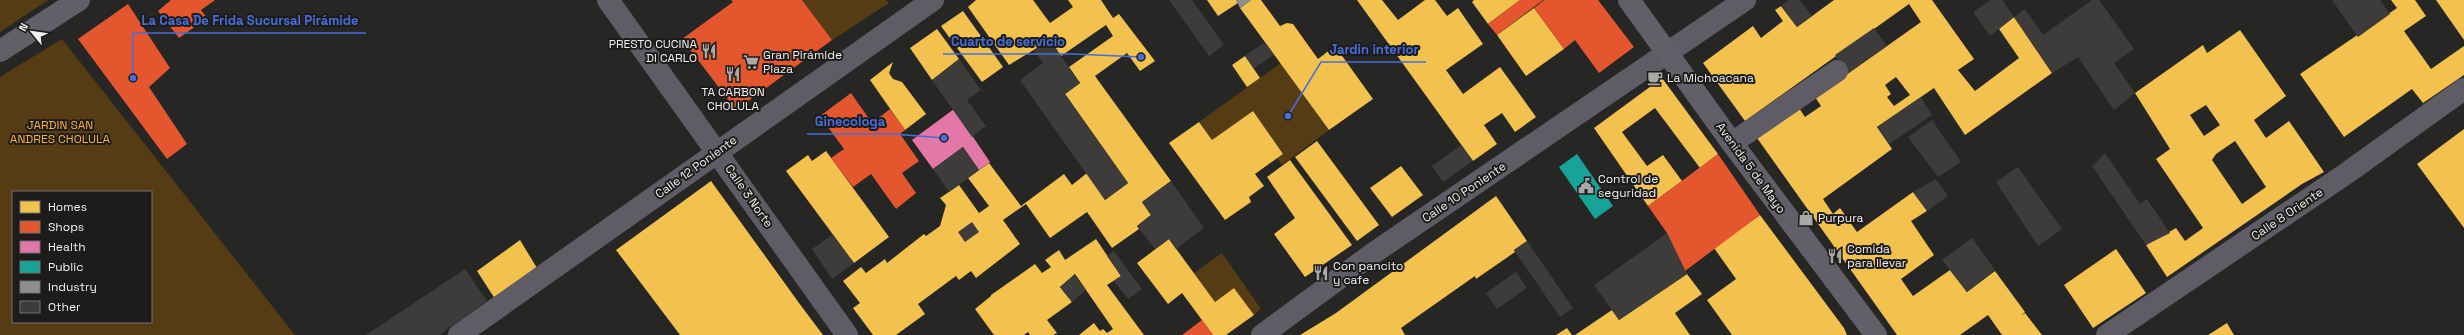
<svg xmlns="http://www.w3.org/2000/svg" width="2464" height="335" viewBox="0 0 2464 335" font-family="'Space Grotesk',sans-serif">
<rect width="100%" height="100%" fill="#262625"/>
<path fill="#563c15" fill-rule="evenodd" d="M 0,0 L 48,0 L 0,32 Z
M 802,0 L 886,0 L 889,3 L 832,40 Z
M 62,39 L 295,335 L 0,335 L 0,77 ZM 13,192 L 151,192 L 151,322 L 13,322 Z
M 1281,63 L 1329,130 L 1282,165 L 1277,158 L 1283,154 L 1253,111 L 1212,140 L 1199,122 Z
M 1222,253 L 1261,309 L 1254,315 L 1234,288 L 1215,302 L 1194,273 Z"/>
<path fill="#f2c14e" fill-rule="evenodd" d="M 976,0 L 1033,0 L 1050,23 L 1073,7 L 1068,0 L 1101,0 L 1113,18 L 1119,14 L 1155,61 L 1140,71 L 1127,53 L 1095,76 L 1171,181 L 1142,202 L 1151,215 L 1137,226 L 1139,229 L 1112,248 L 1087,212 L 1050,238 L 1026,204 L 1003,220 L 1020,244 L 976,278 L 971,271 L 959,280 L 956,276 L 918,304 L 925,314 L 896,335 L 873,335 L 853,308 L 860,303 L 843,281 L 861,267 L 866,273 L 885,259 L 887,263 L 924,234 L 926,236 L 940,226 L 946,205 L 940,198 L 959,185 L 979,213 L 989,206 L 968,178 L 989,163 L 1021,206 L 1064,174 L 1072,185 L 1087,173 L 1105,200 L 1128,183 L 1065,94 L 1080,83 L 1069,67 L 1113,36 L 1106,25 L 1061,56 L 1050,40 L 1009,65 L 968,7 Z
M 1207,0 L 1236,0 L 1238,3 L 1218,16 Z
M 1251,0 L 1261,0 L 1280,26 L 1287,23 L 1293,24 L 1318,59 L 1335,46 L 1373,99 L 1329,130 L 1240,8 Z
M 1357,0 L 1382,0 L 1398,20 L 1425,0 L 1435,0 L 1447,16 L 1458,8 L 1483,44 L 1446,70 L 1463,94 L 1500,67 L 1536,117 L 1515,132 L 1502,113 L 1484,125 L 1497,144 L 1473,161 Z
M 1474,0 L 1520,0 L 1488,24 L 1472,2 Z
M 1834,0 L 1932,0 L 1974,59 L 1958,70 L 1975,91 L 2019,58 L 1999,29 L 2014,17 L 2052,73 L 1965,135 L 1934,88 L 1877,127 L 1892,149 L 1823,199 L 1833,214 L 1840,208 L 1857,232 L 1913,192 L 1927,211 L 1911,221 L 1934,255 L 1901,279 L 1913,296 L 1950,270 L 1967,292 L 1995,271 L 2025,312 L 2021,316 L 2025,313 L 2042,335 L 2002,335 L 1988,315 L 1960,335 L 1897,335 L 1757,138 L 1799,108 L 1805,117 L 1821,106 L 1815,97 L 1921,22 L 1909,4 L 1745,121 L 1703,63 L 1753,26 L 1761,38 L 1783,21 L 1775,10 L 1781,6 L 1797,27 ZM 1896,77 L 1910,95 L 1894,106 L 1887,97 L 1891,94 L 1885,85 Z
M 2391,0 L 2415,0 L 2426,16 L 2404,31 L 2431,69 L 2464,46 L 2464,75 L 2423,103 L 2412,89 L 2344,137 L 2300,74 L 2397,8 Z
M 2436,0 L 2464,0 L 2464,40 Z
M 1534,8 L 1564,49 L 1526,76 L 1497,35 Z
M 963,11 L 1003,67 L 982,82 L 941,26 Z
M 937,29 L 959,59 L 932,80 L 910,48 Z
M 2240,30 L 2286,96 L 2254,120 L 2266,138 L 2289,121 L 2324,172 L 2302,184 L 2167,277 L 2146,245 L 2176,228 L 2185,241 L 2203,228 L 2156,159 L 2170,149 L 2135,93 L 2203,45 L 2207,53 ZM 2206,105 L 2220,125 L 2204,136 L 2190,115 ZM 2235,141 L 2266,187 L 2242,204 L 2212,160 L 2216,154 Z
M 1245,56 L 1260,78 L 1247,87 L 1232,65 Z
M 893,62 L 889,73 L 893,79 L 902,82 L 926,114 L 905,130 L 870,80 Z
M 1662,78 L 1718,154 L 1700,168 L 1655,108 L 1622,132 L 1647,166 L 1663,155 L 1682,181 L 1648,206 L 1594,128 Z
M 1253,111 L 1283,154 L 1255,174 L 1264,186 L 1249,197 L 1251,202 L 1225,220 L 1169,143 L 1199,122 L 1212,140 Z
M 2464,129 L 2464,228 L 2417,164 Z
M 1317,141 L 1379,225 L 1357,241 L 1295,157 Z
M 826,151 L 889,237 L 854,263 L 786,171 L 808,155 L 812,161 Z
M 1290,160 L 1352,245 L 1305,277 L 1274,234 L 1295,218 L 1267,177 Z
M 1401,166 L 1423,195 L 1392,217 L 1370,188 Z
M 711,181 L 799,303 L 823,335 L 680,335 L 616,250 Z
M 1496,196 L 1527,241 L 1514,250 L 1515,252 L 1476,279 L 1475,276 L 1401,328 L 1405,335 L 1300,335 L 1336,313 Z
M 1760,215 L 1844,328 L 1847,335 L 1732,335 L 1707,300 L 1736,279 L 1714,248 Z
M 1096,239 L 1121,276 L 1107,285 L 1144,335 L 1079,335 L 1094,323 L 1100,331 L 1103,329 L 1107,333 L 1113,329 L 1075,274 L 1060,287 L 1072,302 L 1047,320 L 1057,333 L 1053,335 L 1030,335 L 1028,332 L 1024,335 L 994,335 L 975,309 L 991,296 L 991,295 L 1035,264 L 1042,273 L 1051,267 L 1045,260 L 1059,250 L 1065,260 Z
M 1169,239 L 1215,302 L 1234,288 L 1254,315 L 1226,335 L 1213,335 L 1182,293 L 1168,304 L 1137,263 Z
M 520,240 L 540,273 L 497,302 L 477,271 Z
M 2116,249 L 2146,293 L 2093,328 L 2064,285 Z
M 1687,274 L 1702,294 L 1675,313 L 1690,335 L 1575,335 L 1612,310 L 1619,320 Z
M 2227,323 L 2234,335 L 2208,335 Z
M 1567,328 L 1572,335 L 1556,335 Z"/>
<path fill="#e4572e" d="M 171,0 L 215,0 L 201,10 L 207,18 L 179,38 L 158,11 Z
M 731,0 L 802,0 L 832,40 L 736,110 L 682,39 L 733,2 Z
M 1520,0 L 1543,0 L 1497,35 L 1488,24 Z
M 1544,0 L 1598,0 L 1634,47 L 1599,73 L 1575,40 L 1564,49 L 1534,8 Z
M 128,4 L 170,68 L 149,87 L 187,144 L 167,159 L 78,39 Z
M 851,93 L 872,123 L 890,109 L 905,130 L 900,134 L 919,161 L 902,173 L 916,193 L 896,209 L 871,174 L 853,187 L 831,158 L 844,149 L 820,116 Z
M 1718,154 L 1760,215 L 1685,271 L 1667,233 L 1648,206 Z
M 1202,320 L 1213,335 L 1182,335 Z"/>
<path fill="#e377a8" d="M 954,109 L 990,162 L 979,170 L 963,147 L 933,169 L 912,140 Z"/>
<path fill="#17a398" d="M 1577,154 L 1613,206 L 1595,219 L 1559,167 Z"/>
<path fill="#8d8d92" d="M 1236,0 L 1251,0 L 1240,8 Z"/>
<path fill="#3d3c3b" d="M 1169,0 L 1192,0 L 1224,45 L 1209,56 Z
M 1789,0 L 1800,0 L 1812,16 L 1797,27 L 1781,6 Z
M 1990,0 L 2002,0 L 2014,17 L 1990,36 L 1973,12 Z
M 2092,0 L 2099,0 L 2134,49 L 2114,63 L 2135,93 L 2114,110 L 2078,57 L 2052,73 L 2014,17 L 2025,9 L 2043,35 Z
M 2332,0 L 2380,0 L 2390,14 L 2358,37 Z
M 1874,28 L 1887,46 L 1848,73 L 1835,55 Z
M 1050,40 L 1080,83 L 1065,94 L 1128,183 L 1105,200 L 1020,80 L 1043,63 L 1034,51 Z
M 1265,42 L 1274,55 L 1254,68 L 1245,56 Z
M 959,59 L 981,90 L 967,100 L 986,126 L 972,137 L 932,80 Z
M 1921,97 L 1932,115 L 1889,144 L 1877,127 Z
M 1932,120 L 1961,162 L 1938,177 L 1908,137 Z
M 1461,145 L 1473,161 L 1443,182 L 1432,166 Z
M 963,147 L 979,170 L 949,192 L 933,169 Z
M 2105,153 L 2140,204 L 2147,199 L 2170,233 L 2146,245 L 2092,166 Z
M 2018,167 L 2062,229 L 2038,246 L 1996,182 Z
M 1936,179 L 1948,196 L 1927,211 L 1913,192 Z
M 1171,181 L 1204,228 L 1176,249 L 1169,239 L 1155,249 L 1137,226 L 1151,215 L 1142,202 Z
M 972,222 L 979,232 L 965,242 L 958,232 Z
M 1667,233 L 1687,274 L 1619,320 L 1594,285 Z
M 832,235 L 854,263 L 832,279 L 812,249 Z
M 1972,238 L 1995,270 L 1967,292 L 1942,260 Z
M 1527,241 L 1573,308 L 1560,317 L 1514,250 Z
M 1114,251 L 1142,289 L 1128,299 L 1114,281 L 1121,276 L 1107,256 Z
M 465,269 L 487,301 L 439,335 L 366,335 Z
M 1516,272 L 1527,288 L 1497,309 L 1486,293 Z
M 1075,274 L 1086,290 L 1072,302 L 1060,287 Z"/>
<g fill="none" stroke-linecap="round" stroke-linejoin="round">
<path stroke="#5f5c66" stroke-width="22" d="M 608,0 L 847,335
M 1732,143 L 1837,71
M 459,335 L 933,0
M 1262,335 L 1375,252 L 1745,0
M 2107,335 L 2347,173 L 2464,89"/>
<path stroke="#625f69" stroke-width="22" d="M 1629,0 L 1732,143 L 1876,335
M 0,51 L 79,0"/>
</g>
<defs>
<symbol id="restaurant-bare" viewBox="-9 -9 18 18"><path d="M-5-6h1v4h1v-4h1v4h1v-4h1v5L-1.5 .5V6h-2V.5L-5-1ZM5-6V6H3V1.5H1.5Q1.5-4 5-6Z" fill="#a9a9a8" stroke="#1e1c1a" stroke-width="2.5" paint-order="stroke"/></symbol>
<symbol id="supermarket-bare" viewBox="-9 -9 18 18"><path d="M-6-5.5h2.5l.6 2H6L4.5 2H-2.5L-4.4-4H-6ZM-1.5 3.2a1.3 1.3 0 1 0 .1 0ZM3 3.2a1.3 1.3 0 1 0 .1 0Z" fill="#a9a9a8" stroke="#1e1c1a" stroke-width="2.5" paint-order="stroke"/></symbol>
<symbol id="cafe-bare" viewBox="-9 -9 18 18"><path d="M-5.5-4.5H6V0H3Q3 3.5 0 3.5H-2.5Q-5.5 3.5-5.5 0ZM3-3.2v2h1.7v-2ZM-6 4.5H4V6H-6Z" fill="#a9a9a8" stroke="#1e1c1a" stroke-width="2.5" paint-order="stroke"/></symbol>
<symbol id="civic-bare" viewBox="-9 -9 18 18"><path d="M-.6-6.5H3V-4.5H.6V-3L4-1V1h2V6H-6V1h2V-1L-.6-3ZM-1.2 2.5V6h2.4V2.5Z" fill="#a9a9a8" stroke="#1e1c1a" stroke-width="2.5" paint-order="stroke"/></symbol>
<symbol id="shop-bare" viewBox="-9 -9 18 18"><path d="M-5-2.5h2.3a2.7 3.5 0 0 1 5.4 0H5L5.5 6h-11ZM-1.5-2.5h3a1.5 2.3 0 0 0-3 0Z" fill="#a9a9a8" stroke="#1e1c1a" stroke-width="2.5" paint-order="stroke"/></symbol>
</defs>
<g fill-rule="evenodd">
<use href="#restaurant-bare" x="698" y="40" width="22" height="22"/>
<use href="#supermarket-bare" x="740" y="51" width="22" height="22"/>
<use href="#restaurant-bare" x="722" y="63" width="22" height="22"/>
<use href="#cafe-bare" x="1644" y="67" width="22" height="22"/>
<use href="#civic-bare" x="1575" y="175" width="22" height="22"/>
<use href="#shop-bare" x="1795" y="207" width="22" height="22"/>
<use href="#restaurant-bare" x="1824" y="245" width="22" height="22"/>
<use href="#restaurant-bare" x="1310" y="262" width="22" height="22"/>
</g>
<g text-anchor="middle" stroke-width="4" stroke-linejoin="round" paint-order="stroke">
<g font-size="12" fill="#f0efee" stroke="#1e1c1a" text-anchor="start">
<text x="697" y="48" text-anchor="end">PRESTO CUCINA<tspan x="697" dy="14">DI CARLO</tspan></text>
<text x="763" y="59">Gran Pirámide<tspan x="763" dy="14">Plaza</tspan></text>
<text x="1667" y="82">La Michoacana</text>
<text x="733" y="96" text-anchor="middle">TA CARBON<tspan x="733" dy="14">CHOLULA</tspan></text>
<text x="1598" y="183">Control de<tspan x="1598" dy="14">seguridad</tspan></text>
<text x="1818" y="222">Purpura</text>
<text x="1847" y="253">Comida<tspan x="1847" dy="14">para llevar</tspan></text>
<text x="1333" y="270">Con pancito<tspan x="1333" dy="14">y cafe</tspan></text>
</g>
<g font-size="12" fill="#f7b13f" stroke="#1e1c1a">
<text x="60" y="129">JARDIN SAN<tspan x="60" dy="14">ANDRES CHOLULA</tspan></text>
</g>
<g font-size="12" fill="#f0efee" stroke="#1e1c1a">
<text transform="translate(696 167) rotate(-36)" y="4">Calle 12 Poniente</text>
<text transform="translate(1751 168) rotate(54)" y="4">Avenida 5 de Mayo</text>
<text transform="translate(1464 192) rotate(-34)" y="4">Calle 10 Poniente</text>
<text transform="translate(749 196) rotate(55)" y="4">Calle 3 Norte</text>
<text transform="translate(2287 214) rotate(-34)" y="4">Calle 8 Oriente</text>
</g>
</g>
<path fill="none" stroke="#476edc" stroke-width="1.5" d="M133 78L133 33H366M1141 57L1073 54H943M1288 116L1321 62H1426M944 138L893 134H807"/>
<g fill="#476edc" stroke="#1e1c1a" stroke-width="1.5">
<circle cx="133" cy="78" r="4"/>
<circle cx="1141" cy="57" r="4"/>
<circle cx="1288" cy="116" r="4"/>
<circle cx="944" cy="138" r="4"/>
</g>
<g font-size="13" text-anchor="middle" font-weight="bold" fill="#476edc" stroke="#1e1c1a" stroke-width="4" stroke-linejoin="round" paint-order="stroke">
<text x="250" y="25">La Casa De Frida Sucursal Pirámide</text>
<text x="1008" y="46">Cuarto de servicio</text>
<text x="1374" y="54">Jardin interior</text>
<text x="850" y="126">Ginecologa</text>
</g>
<rect x="12" y="191" width="140" height="132" fill="#1e1c1a" stroke="#72706f"/>
<rect x="20" y="201" width="20" height="12" fill="#f2c14e" stroke="#72706f"/>
<text x="48" y="211" font-size="12" fill="#f0efee">Homes</text>
<rect x="20" y="221" width="20" height="12" fill="#e4572e" stroke="#72706f"/>
<text x="48" y="231" font-size="12" fill="#f0efee">Shops</text>
<rect x="20" y="241" width="20" height="12" fill="#e377a8" stroke="#72706f"/>
<text x="48" y="251" font-size="12" fill="#f0efee">Health</text>
<rect x="20" y="261" width="20" height="12" fill="#17a398" stroke="#72706f"/>
<text x="48" y="271" font-size="12" fill="#f0efee">Public</text>
<rect x="20" y="281" width="20" height="12" fill="#8d8d92" stroke="#72706f"/>
<text x="48" y="291" font-size="12" fill="#f0efee">Industry</text>
<rect x="20" y="301" width="20" height="12" fill="#3d3c3b" stroke="#72706f"/>
<text x="48" y="311" font-size="12" fill="#f0efee">Other</text>
<g transform="translate(32 32) rotate(299)" stroke="#1e1c1a" stroke-width="3" paint-order="stroke">
<path d="M0-3L7 15L0 10L-7 15Z" fill="#f0efee"/>
<text y="-6" font-size="11" font-weight="bold" text-anchor="middle" fill="#f0efee">N</text>
</g>
</svg>
